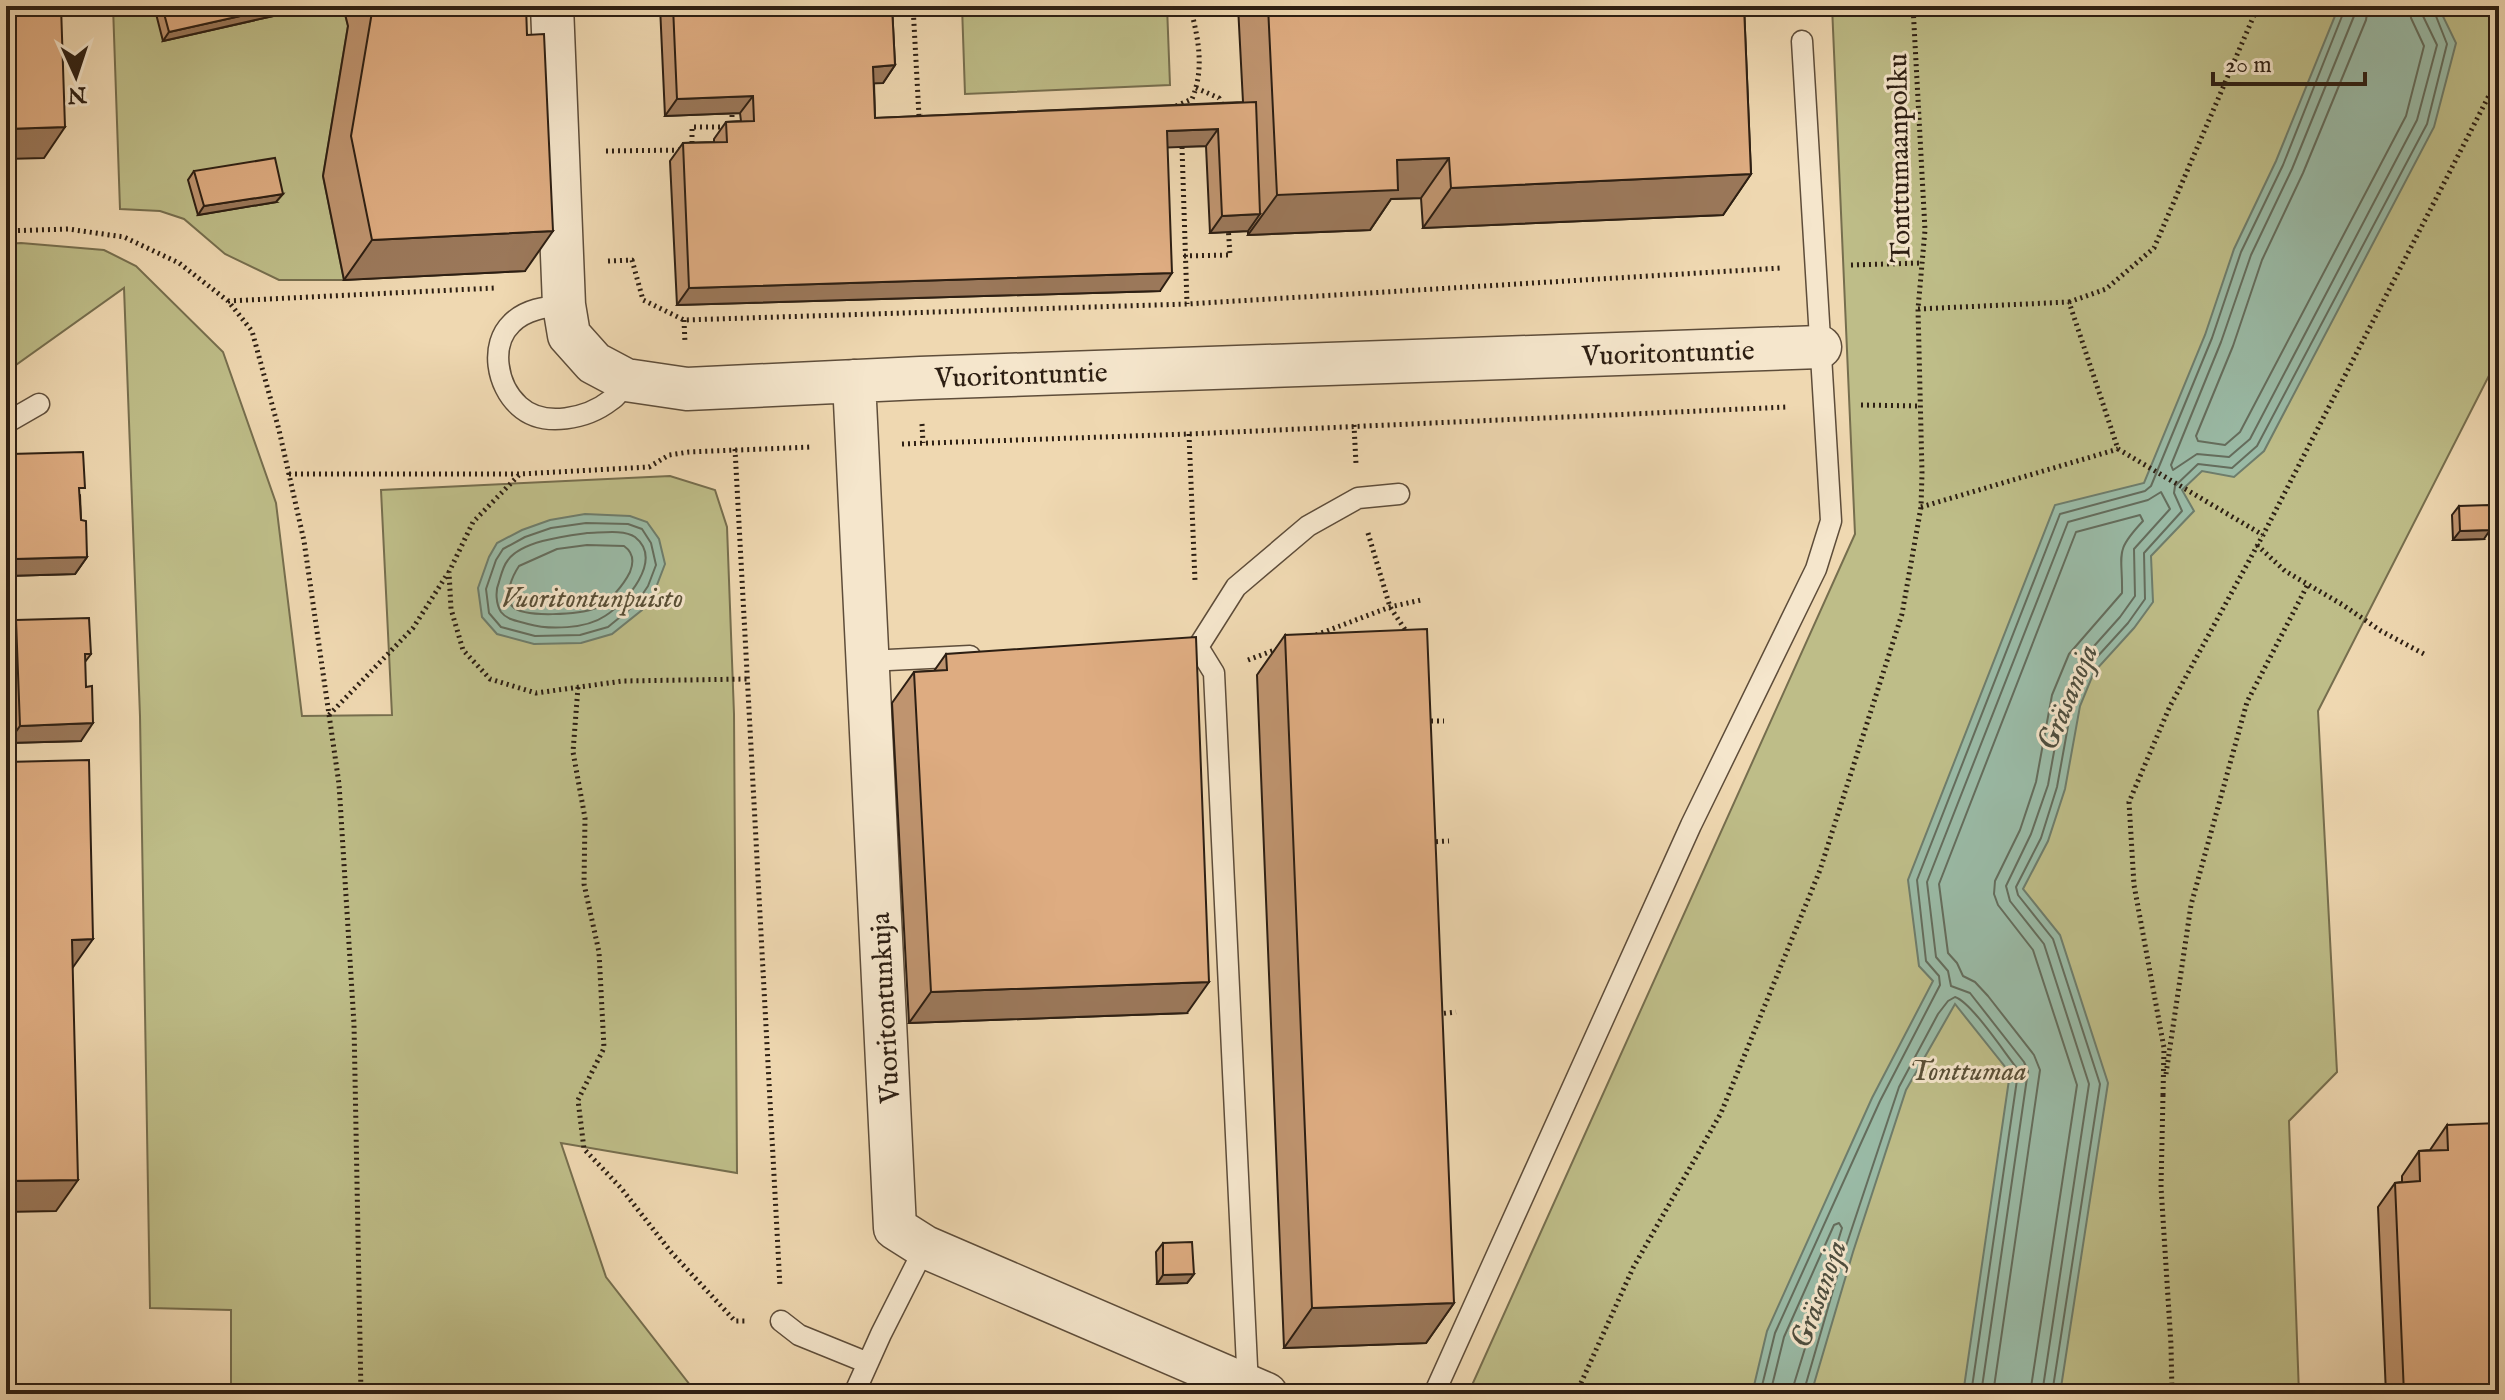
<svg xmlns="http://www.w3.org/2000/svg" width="2505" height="1400" viewBox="0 0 2505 1400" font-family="'IM FELL English',serif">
<rect width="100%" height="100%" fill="#efd8b1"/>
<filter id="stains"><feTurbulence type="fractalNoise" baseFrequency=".0025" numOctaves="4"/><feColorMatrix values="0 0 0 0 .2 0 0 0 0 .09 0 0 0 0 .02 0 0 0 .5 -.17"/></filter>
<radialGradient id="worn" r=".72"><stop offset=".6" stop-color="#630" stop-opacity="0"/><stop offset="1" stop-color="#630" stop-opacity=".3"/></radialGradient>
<path fill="#bebd88" stroke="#766e4e" stroke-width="2" d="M 113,6 L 343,6 L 348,26 L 323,176 L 344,280 L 279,280 L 225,254 L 184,219 L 160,211 L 120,209 Z
M 962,6 L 1167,6 L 1170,85 L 965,94 Z
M 1832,6 L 2499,6 L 2499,356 L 2318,711 L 2337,1072 L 2289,1121 L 2299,1394 L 1468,1394 L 1855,534 Z
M 21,243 L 104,250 L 136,266 L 223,352 L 276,503 L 302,716 L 392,715 L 381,490 L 670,476 L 715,490 L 727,527 L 734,714 L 737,1173 L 561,1143 L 606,1277 L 697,1394 L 231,1394 L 231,1310 L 150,1308 L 140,716 L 124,288 L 6,372 L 6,244 Z"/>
<path fill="#9abba7" stroke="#6e7d6c" stroke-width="2" d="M 2339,6 L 2438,6 L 2456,43 L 2434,127 L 2264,451 L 2234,477 L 2202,471 L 2182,490 L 2194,511 L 2151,556 L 2153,602 L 2134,628 L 2094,672 L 2080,706 L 2065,789 L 2048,841 L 2023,889 L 2060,935 L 2108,1083 L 2060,1394 L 1963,1394 L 2010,1073 L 1955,1004 L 1906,1090 L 1853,1252 L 1811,1394 L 1752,1394 L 1767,1331 L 1872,1098 L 1933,981 L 1919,966 L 1908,880 L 2055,505 L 2144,483 L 2205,335 L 2234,249 L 2276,161 Z
M 585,514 L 630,516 L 647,522 L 659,539 L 665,564 L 655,590 L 642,610 L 612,634 L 581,643 L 534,644 L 497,634 L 482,617 L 478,588 L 489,557 L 497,543 L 522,530 L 550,520 Z"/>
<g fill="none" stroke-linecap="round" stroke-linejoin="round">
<path stroke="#646d5d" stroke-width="2" d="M 2356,6 L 2354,16 L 2292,169 L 2251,255 L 2221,342 L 2171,465 L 2173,470 L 2197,454 L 2229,457 L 2250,439 L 2417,120 L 2437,45 L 2423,16 L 2422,6
M 2368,6 L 2366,20 L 2303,173 L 2262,260 L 2233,346 L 2196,436 L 2198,441 L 2225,445 L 2240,432 L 2406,116 L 2424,46 L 2411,18 L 2410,6
M 586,523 L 628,524 L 642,529 L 651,543 L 656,565 L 648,586 L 636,604 L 608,627 L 580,635 L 535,636 L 501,627 L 489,613 L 486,589 L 496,560 L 503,549 L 525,537 L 551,528 Z
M 587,533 C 600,533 624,529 635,537 C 664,560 626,603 605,616 C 586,629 549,630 528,624 C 518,621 507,620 501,612 C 496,604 495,591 499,582 C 501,575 503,566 508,560 C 522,541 565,536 587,533 Z
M 587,545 L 624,546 C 634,553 634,562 630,572 C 623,586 610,601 596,608 C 581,614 524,619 512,606 C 503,596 513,575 519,566 L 557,549 Z
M 1760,1394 L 1775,1333 L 1880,1101 L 1940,985 L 1939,976 L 1926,961 L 1917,880 L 2060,514 L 2145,491 L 2151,486 L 2212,338 L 2241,252 L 2283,165 L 2346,6
M 1770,1394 L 1784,1337 L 1834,1225 L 1839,1223 L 1842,1228 L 1794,1384 L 1793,1394
M 1803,1394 L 1845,1249 L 1899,1087 L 1938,1014 L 1948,1001 L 1955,997 C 1971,1002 2004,1052 2016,1067 L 2018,1073 L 1971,1394
M 1981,1394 L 2028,1071 L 2024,1062 L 1970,993 L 1951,986 L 1948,971 L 1936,957 L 1927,882 L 2068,522 L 2148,500 L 2161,492 L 2170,509 L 2134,549 L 2135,596 L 2120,617 L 2078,664 L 2063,702 L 2048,785 L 2031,834 L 2006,886 L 2010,901 L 2044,944 L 2089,1084 L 2042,1394
M 1993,1394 L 2040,1070 L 2034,1055 L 1988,996 L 1975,982 L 1963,976 L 1957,963 L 1948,953 L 1939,884 L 2076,532 L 2140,515 L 2143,521 C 2113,553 2123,553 2122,593 L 2069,654 L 2052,695 L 2036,782 L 2020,830 L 1995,881 L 1994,894 L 1998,905 L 2033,950 L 2077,1085 L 2030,1394
M 2052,1394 L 2100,1084 L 2053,939 L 2018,895 L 2016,887 L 2041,838 L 2057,787 L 2072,704 L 2087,668 L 2128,623 L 2145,599 L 2144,553 L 2182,511 L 2174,493 L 2175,486 L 2198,464 L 2232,468 L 2257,446 L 2427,124 L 2447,44 L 2432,6"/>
<defs>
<path id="service" d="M 564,305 C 546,307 526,309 512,323 C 489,345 497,386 519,406 C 544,429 588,418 611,400 C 618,396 622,387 626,380
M 6,423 L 39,404
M 1198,647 L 1214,673 L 1248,1387
M 1198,647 L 1236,587 L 1308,526 L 1358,498 L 1399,494
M 868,661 L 970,656
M 781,1321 L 799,1335 L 868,1363
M 854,1394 L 881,1334 L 925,1247
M 1434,1394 L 1691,825 L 1816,569 L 1831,521 L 1802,41"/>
<path id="minor" d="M 552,6 L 564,305 L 569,335 L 594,363 L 626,380 L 687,389 L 920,378 L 1820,347
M 854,381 L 895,1228 L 925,1247 L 1266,1394"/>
</defs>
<use href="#service" stroke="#5e4d3a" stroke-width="23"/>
<use href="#minor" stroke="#5e4d3a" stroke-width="45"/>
<path stroke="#2d1f13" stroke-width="5" stroke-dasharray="2 4" stroke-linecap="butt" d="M 913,6 L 919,116 L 923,116
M 1196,88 L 1219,98 L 1223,107
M 1176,106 L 1192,99 C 1205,68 1198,37 1190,6
M 1182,147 L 1187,304
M 692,149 L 692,127 L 732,127 L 732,113
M 606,151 L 684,150
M 6,231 L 68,229 L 124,237 L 179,263 L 228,301 L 252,331 L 279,430 L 304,541 L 339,784 L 354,1024 L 361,1394
M 1184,256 L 1230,255 L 1228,225
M 608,261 L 632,260 L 643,300 L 684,320 L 1187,304 L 1781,268
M 1851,265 L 1922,263
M 228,301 L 495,288
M 2069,302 L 2106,289 L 2154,248 L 2258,6
M 1918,309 L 2069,302 L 2118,449 L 2263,535
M 684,320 L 685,343
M 1861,405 L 1920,406
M 922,424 L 923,443
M 1354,425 L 1356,464
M 1189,434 L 1195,581
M 902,444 L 1189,434 L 1787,407
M 735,449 L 780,1287
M 289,474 L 520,474 L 649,467 L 669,455 L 689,452 L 812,447
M 519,475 L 473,522 L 449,572 L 451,609 L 463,650 L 490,679 L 536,693 L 623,681 L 747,679
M 1921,507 L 2118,449
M 1368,533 L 1390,607 L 1408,634
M 2257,545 L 2285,571 L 2343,605 L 2381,631 L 2424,654
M 1316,635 L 1390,607 L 1421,600
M 1248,660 L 1280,648
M 578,687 L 573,752 L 585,818 L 584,884 L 599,952 L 604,1048 L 578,1100 L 584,1149 L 621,1188 L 671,1252 L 735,1321 L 745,1321
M 329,715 L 413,628 L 448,573
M 1425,721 L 1444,721
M 1430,842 L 1449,841
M 1438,1014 L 1456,1012
M 2166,1074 L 2191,905 L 2247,702 L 2308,584
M 2163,1095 L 2164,1048 L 2134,885 L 2129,802 L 2170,706 L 2263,535 L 2499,76
M 2163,1095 L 2161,1187 L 2171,1345 L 2172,1394
M 1576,1394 L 1633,1268 L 1721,1113 L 1820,870 L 1902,614 L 1921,507 L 1922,473 L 1918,309 L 1925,230 L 1913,6"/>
<use href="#service" stroke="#f5e6cc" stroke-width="20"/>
<use href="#minor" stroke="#f5e6cc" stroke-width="42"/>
</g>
<path fill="#bf946f" stroke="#2d1f13" stroke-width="2" d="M 154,6 L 279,6 L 273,16 L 163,41 Z
M 343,6 L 526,6 L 525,271 L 344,280 L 323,176 L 348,26 Z
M 660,6 L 892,6 L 895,65 L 883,83 L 874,83 L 875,118 L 1243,102 L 1238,6 L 1744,6 L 1751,174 L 1723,215 L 1423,228 L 1421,198 L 1391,199 L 1370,230 L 1248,235 L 1248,231 L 1210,233 L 1206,146 L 1167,147 L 1160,291 L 677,305 L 670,161 L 683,143 L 714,142 L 714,139 L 726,122 L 741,121 L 740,113 L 665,116 Z
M 194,171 L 276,202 L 198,215 L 188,180 Z
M 11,454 L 80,495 L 81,520 L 87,557 L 75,574 L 6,576 L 6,461 Z
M 2459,506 L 2484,539 L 2453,540 L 2452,515 Z
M 16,620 L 91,654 L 85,662 L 81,741 L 8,743 L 6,635 Z
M 1285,635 L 1454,1303 L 1426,1343 L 1284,1348 L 1257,675 Z
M 946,654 L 1187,1013 L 909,1023 L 892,703 L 914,672 L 934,671 Z
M 2447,1125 L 2499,1394 L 2386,1394 L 2378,1207 L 2395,1183 L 2402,1182 L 2402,1176 L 2419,1151 L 2430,1150 Z
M 1163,1243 L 1194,1274 L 1187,1283 L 1157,1284 L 1156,1252 Z"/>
<path fill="#9b785a" stroke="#2d1f13" stroke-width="2" d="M 280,7 L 273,16 L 163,41 L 169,32 Z
M 895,65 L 883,83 L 861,84 L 873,67 Z
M 753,96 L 740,113 L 665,116 L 677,99 Z
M 65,127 L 44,158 L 6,159 L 6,129 Z
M 1218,129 L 1206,146 L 1155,148 L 1167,131 Z
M 1449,158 L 1421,198 L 1391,199 L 1370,230 L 1248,235 L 1277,195 L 1397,160 Z
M 1751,174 L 1723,215 L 1423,228 L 1451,188 Z
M 283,194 L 276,202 L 198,215 L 204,206 Z
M 1260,214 L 1248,231 L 1210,233 L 1222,216 Z
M 553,231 L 525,271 L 344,280 L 372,240 Z
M 1172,273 L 1160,291 L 677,305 L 689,288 Z
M 2490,530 L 2484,539 L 2453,540 L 2460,531 Z
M 87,557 L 75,574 L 6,576 L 6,571 L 14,559 Z
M 93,723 L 81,741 L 8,743 L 20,726 Z
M 93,939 L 71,970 L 72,940 Z
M 1209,982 L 1187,1013 L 909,1023 L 931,992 Z
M 78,1180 L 56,1211 L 6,1212 L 6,1181 Z
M 1194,1274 L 1187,1283 L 1157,1284 L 1163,1275 Z
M 1454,1303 L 1426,1343 L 1284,1348 L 1312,1308 Z"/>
<path fill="#deac81" stroke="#2d1f13" stroke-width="2" d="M 6,6 L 61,6 L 65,127 L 6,129 Z
M 162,6 L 279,6 L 280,7 L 169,32 Z
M 373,6 L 526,6 L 527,35 L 544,34 L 553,231 L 372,240 L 351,136 Z
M 673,6 L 892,6 L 895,65 L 873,67 L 875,118 L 1256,102 L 1260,214 L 1222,216 L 1218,129 L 1167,131 L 1172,273 L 689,288 L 683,143 L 727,142 L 726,122 L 754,121 L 753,96 L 677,99 Z
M 1268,6 L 1744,6 L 1751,174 L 1451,188 L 1449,158 L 1397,160 L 1398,190 L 1277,195 Z
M 275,158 L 283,194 L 204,206 L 194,171 Z
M 83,452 L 85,488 L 79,488 L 81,520 L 86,521 L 87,557 L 14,559 L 11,454 Z
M 2489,505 L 2490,530 L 2460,531 L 2459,506 Z
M 89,618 L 91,654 L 85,654 L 86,687 L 92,686 L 93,723 L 20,726 L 16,620 Z
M 1427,629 L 1454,1303 L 1312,1308 L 1285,635 Z
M 1196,637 L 1209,982 L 931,992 L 914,672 L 947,670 L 946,654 Z
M 89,760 L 93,939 L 72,940 L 78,1180 L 6,1181 L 6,762 Z
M 2499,1123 L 2499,1394 L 2404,1394 L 2395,1183 L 2420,1181 L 2419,1151 L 2448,1150 L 2447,1125 Z
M 1192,1242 L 1194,1274 L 1163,1275 L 1163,1243 Z"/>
<g text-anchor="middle" stroke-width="6" stroke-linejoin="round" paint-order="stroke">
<g font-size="28" fill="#2d1f13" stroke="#f5e6cc">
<text transform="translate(1898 158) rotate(-91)" y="10">Tonttumaanpolku</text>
<text transform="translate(1668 352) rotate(-2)" y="10">Vuoritontuntie</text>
<text transform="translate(1021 374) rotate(-2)" y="10">Vuoritontuntie</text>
<text transform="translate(884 1008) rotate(-93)" y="10">Vuoritontunkuja</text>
</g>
<g font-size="28" font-style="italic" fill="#584e36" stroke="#f5e6cc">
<text x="592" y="607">Vuoritontunpuisto</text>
<text x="1968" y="1080">Tonttumaa</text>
</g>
<g font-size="30" font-style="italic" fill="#4e4e3f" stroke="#f5e6cc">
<text transform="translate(2067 697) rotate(-67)" y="10">Gräsanoja</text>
<text transform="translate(1818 1294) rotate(-70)" y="10">Gräsanoja</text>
</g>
</g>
<rect width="2505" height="1400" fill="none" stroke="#efd8b1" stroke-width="32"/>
<rect x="8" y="8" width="2489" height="1384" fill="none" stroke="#2d1f13" stroke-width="4"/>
<rect x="16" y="16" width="2473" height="1368" fill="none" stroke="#2d1f13" stroke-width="2"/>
<g transform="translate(76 76) rotate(177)" stroke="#f5e6cc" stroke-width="6" paint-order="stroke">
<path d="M0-6L14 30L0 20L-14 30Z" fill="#2d1f13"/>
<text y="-12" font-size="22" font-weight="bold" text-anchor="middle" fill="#2d1f13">N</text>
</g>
<path d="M2213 72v12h152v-12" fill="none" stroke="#2d1f13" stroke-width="4"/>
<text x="2225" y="72" font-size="24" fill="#2d1f13" stroke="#f5e6cc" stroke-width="6" paint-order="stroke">20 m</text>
<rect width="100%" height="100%" filter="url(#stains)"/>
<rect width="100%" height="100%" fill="url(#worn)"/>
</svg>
